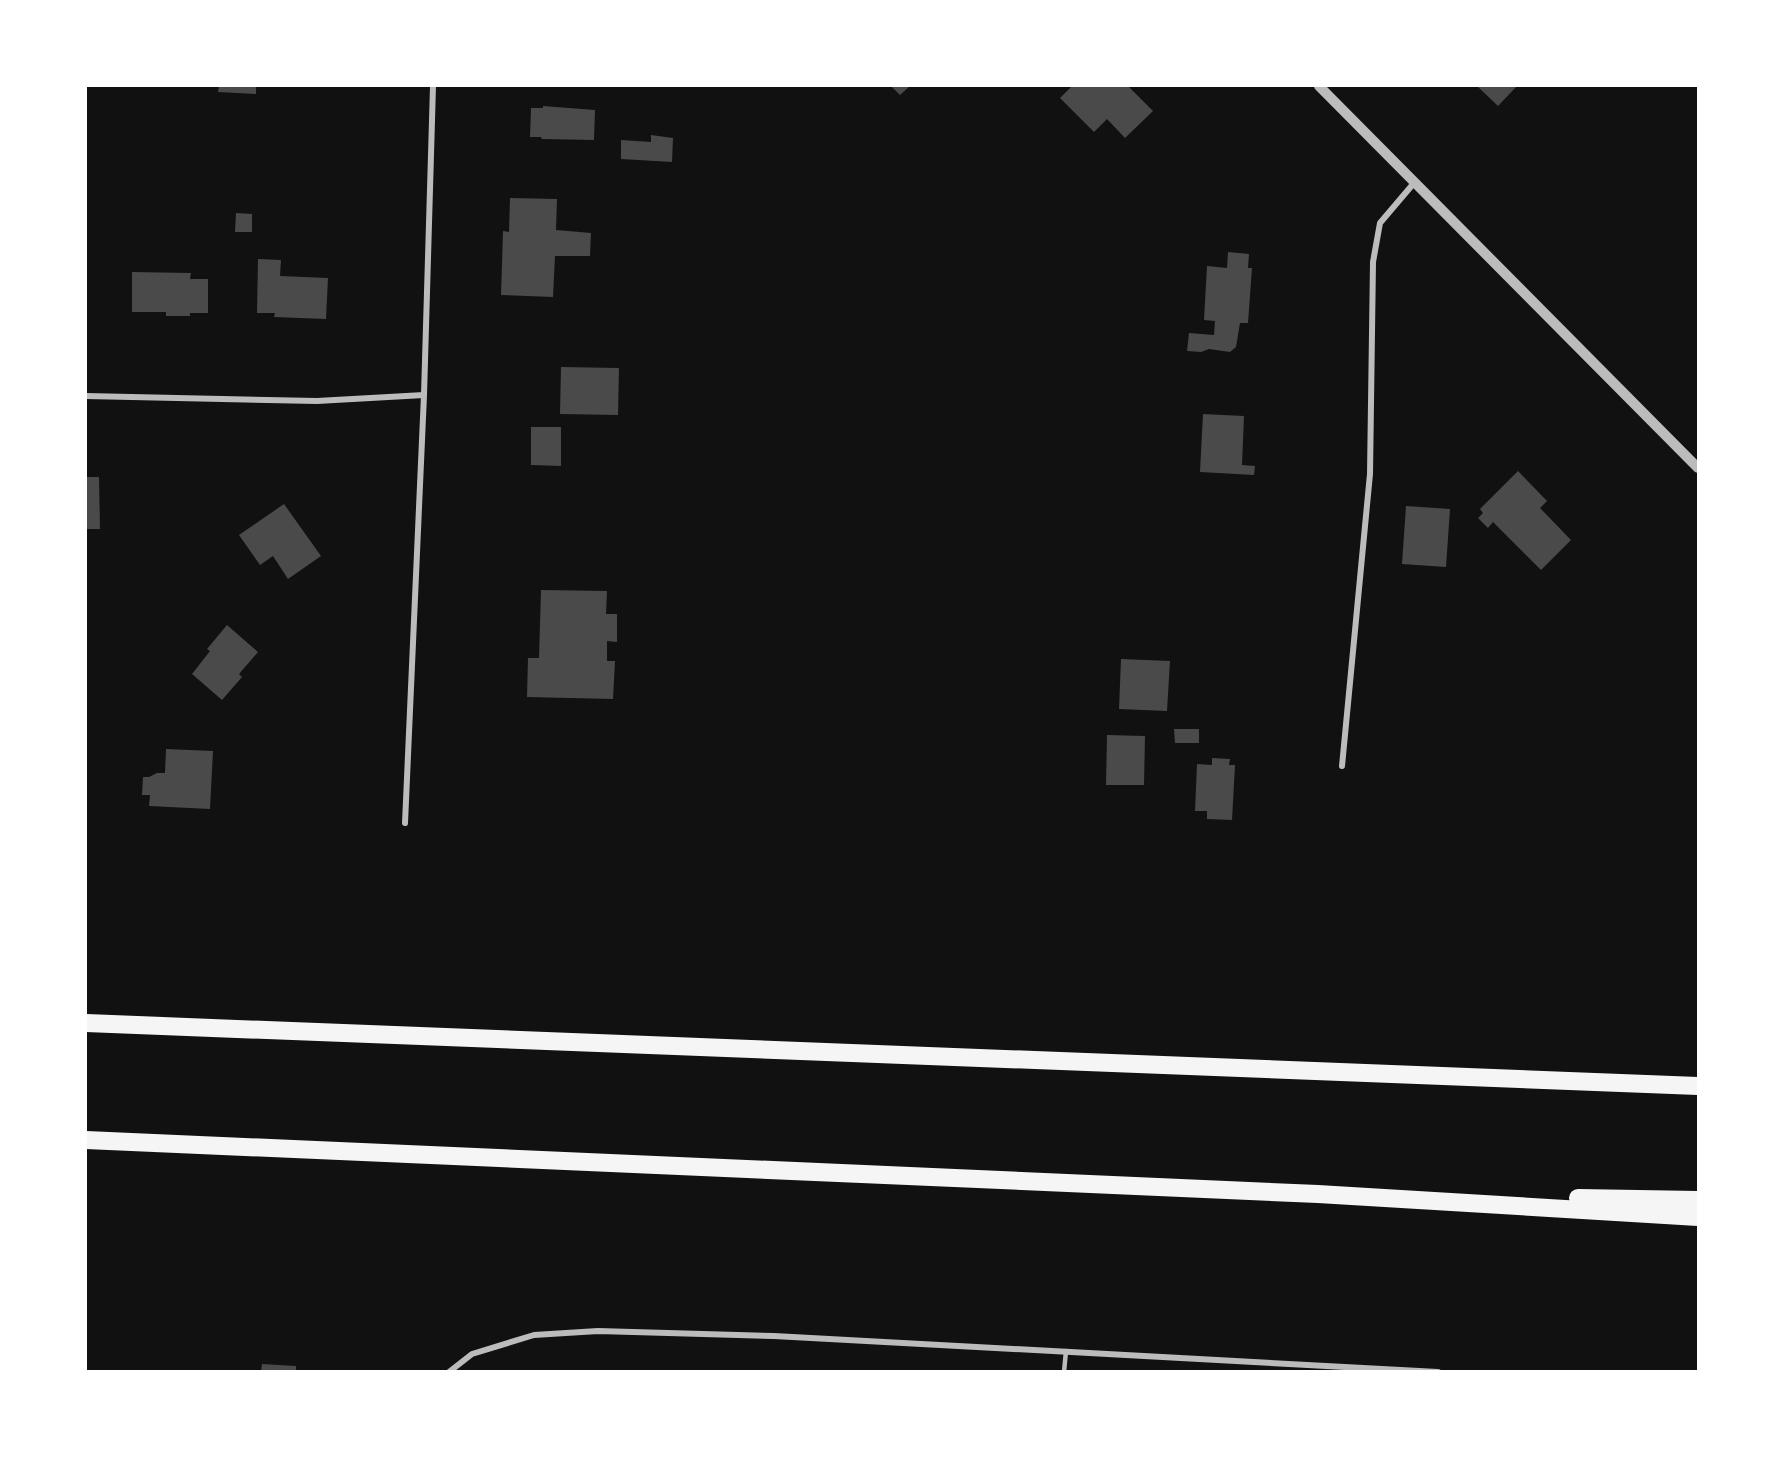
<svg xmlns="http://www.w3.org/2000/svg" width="1784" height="1457" viewBox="0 0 1784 1457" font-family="'Fira Sans Condensed',sans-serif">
<rect width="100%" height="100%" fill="#111"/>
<path fill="#4a4a4a" d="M 219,86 L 256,86 L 256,94 L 218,92 Z
M 891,86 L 910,86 L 900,95 Z
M 1072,86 L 1128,86 L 1153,111 L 1125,138 L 1107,119 L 1094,132 L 1060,98 Z
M 1477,86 L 1517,86 L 1498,106 Z
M 543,106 L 595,110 L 594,140 L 542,139 L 541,137 L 530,137 L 531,108 L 543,108 Z
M 651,135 L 673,138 L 672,162 L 621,159 L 621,140 L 651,142 Z
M 510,198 L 557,199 L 556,230 L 591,233 L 590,256 L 555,256 L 553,297 L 501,295 L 503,231 L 509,232 Z
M 236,213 L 252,214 L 252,232 L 235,232 Z
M 1228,252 L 1249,254 L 1248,268 L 1252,268 L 1248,323 L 1240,323 L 1236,347 L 1230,352 L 1209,349 L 1201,352 L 1187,351 L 1189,333 L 1214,335 L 1215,321 L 1204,320 L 1207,266 L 1227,268 Z
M 258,259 L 281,260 L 280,276 L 328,278 L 326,319 L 274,317 L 275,313 L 257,313 Z
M 132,272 L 191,273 L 190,279 L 208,279 L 208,313 L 190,313 L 190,316 L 166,316 L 166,312 L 132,312 Z
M 561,367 L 619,368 L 618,415 L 560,414 Z
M 1203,414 L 1244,416 L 1242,465 L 1255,466 L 1254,475 L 1200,472 Z
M 531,427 L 561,427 L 561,466 L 531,465 Z
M 1518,471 L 1547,501 L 1540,508 L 1571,540 L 1541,570 L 1493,522 L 1488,528 L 1478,518 L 1483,513 L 1480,509 Z
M 86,477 L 99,477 L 100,529 L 86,529 Z
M 284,504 L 321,556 L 288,579 L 273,556 L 260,565 L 239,535 Z
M 1406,506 L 1450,509 L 1446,567 L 1402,564 Z
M 541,590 L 607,591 L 606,614 L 617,614 L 617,642 L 607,641 L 607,661 L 615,661 L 613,699 L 527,697 L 528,658 L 539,658 Z
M 227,625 L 258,652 L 239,674 L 242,677 L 222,700 L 192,674 L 210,651 L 207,649 Z
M 1121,659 L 1170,661 L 1167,711 L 1119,709 Z
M 1174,729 L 1199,729 L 1199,743 L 1175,743 Z
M 1107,735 L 1145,736 L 1144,785 L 1106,785 Z
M 166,749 L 213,751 L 210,809 L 149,806 L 150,795 L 142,795 L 143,777 L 149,777 L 157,773 L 165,773 Z
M 1212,758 L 1230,759 L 1229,765 L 1235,765 L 1232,820 L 1207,819 L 1207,811 L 1195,811 L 1197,764 L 1212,765 Z
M 262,1364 L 296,1366 L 296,1372 L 261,1372 Z"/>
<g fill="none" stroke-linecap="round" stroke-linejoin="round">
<path stroke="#bcbcbc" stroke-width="4.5" d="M 1064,1372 L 1066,1351"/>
<path stroke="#bcbcbc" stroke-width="6" d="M 86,396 L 317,401 L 424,395
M 1342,766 L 1370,474 L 1373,262 L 1380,223 L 1414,183
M 405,823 L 424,395 L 433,86
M 449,1372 L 472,1354 L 534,1335 L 598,1331 L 774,1336 L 1438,1372"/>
<path stroke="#bcbcbc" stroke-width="10" d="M 1319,86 L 1698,468"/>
<path stroke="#f5f5f5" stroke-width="18" d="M 86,1023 L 1698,1086
M 86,1140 L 1318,1194 L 1698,1217
M 1578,1198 L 1698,1200"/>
</g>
<rect width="1784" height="1457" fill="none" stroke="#ffffff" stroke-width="174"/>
</svg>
